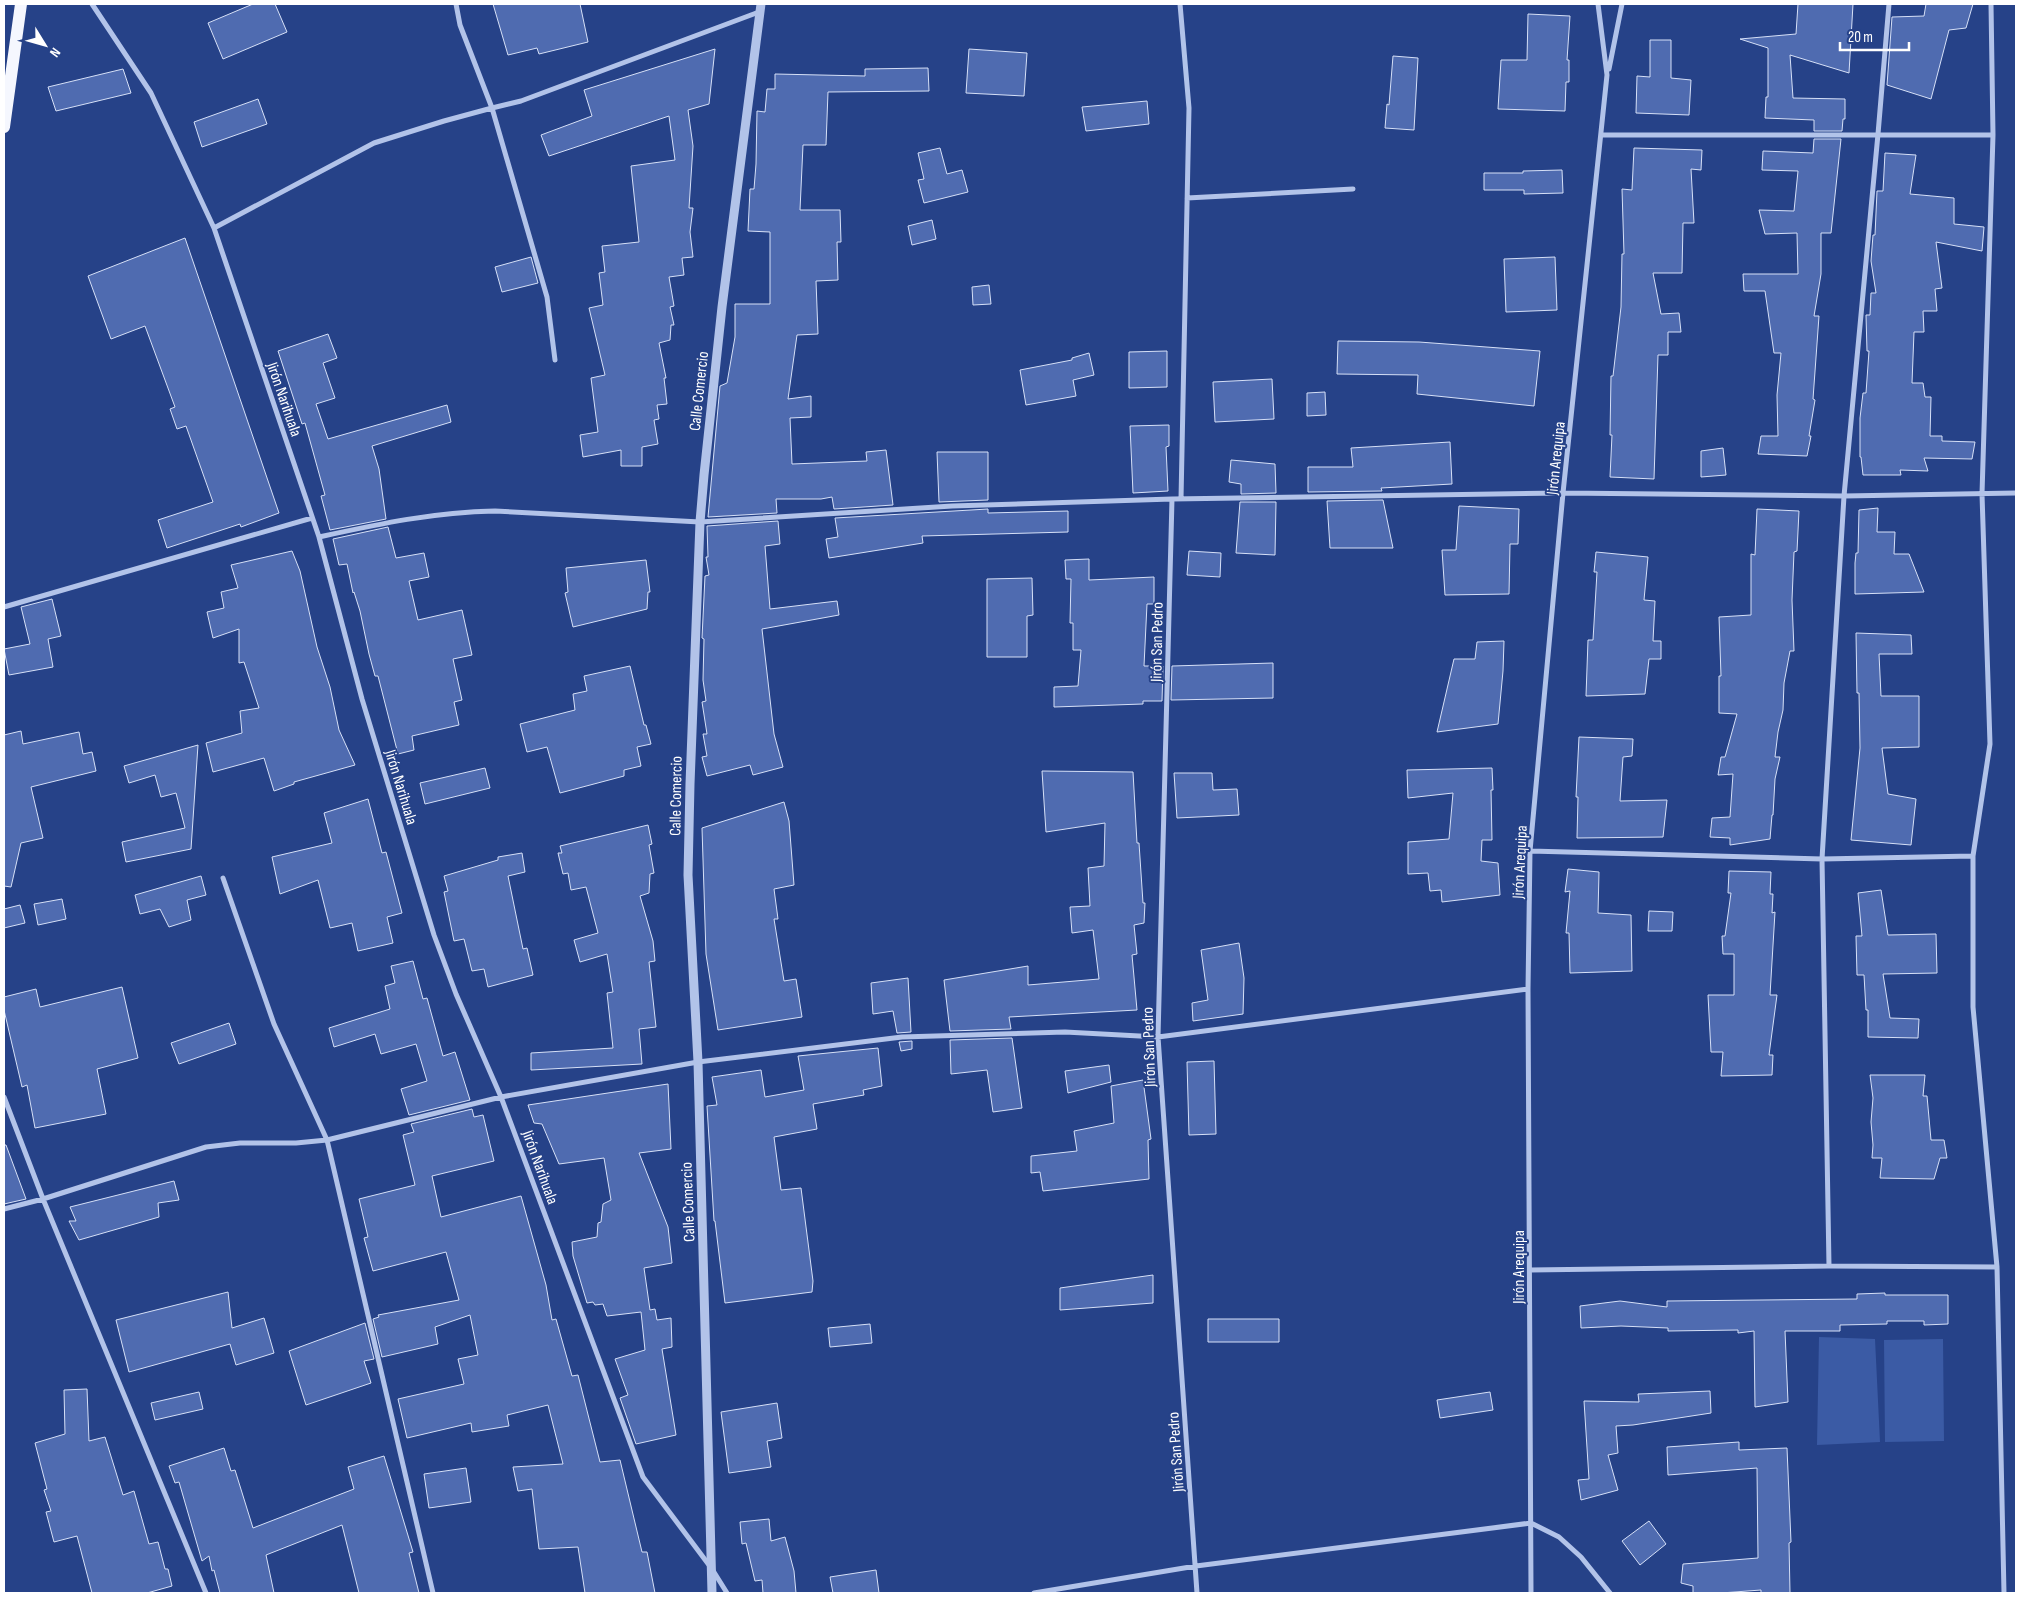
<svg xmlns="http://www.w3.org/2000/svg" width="2020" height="1597" viewBox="0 0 2020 1597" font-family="'Sofia Sans Condensed',sans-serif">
<rect width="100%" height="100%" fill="#264288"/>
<path fill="#3b5ba5" d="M 1819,1337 L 1875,1339 L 1880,1442 L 1817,1445 Z
M 1943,1339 L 1944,1441 L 1885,1442 L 1884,1340 Z"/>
<path fill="#4f6bb0" stroke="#d6e0f7" d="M 253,4 L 275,4 L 287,32 L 223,59 L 208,23 Z
M 493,4 L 580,4 L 588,42 L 539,54 L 537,48 L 508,55 Z
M 1798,4 L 1853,4 L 1849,73 L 1790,55 L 1793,98 L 1845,99 L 1845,119 L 1843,119 L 1842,131 L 1814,131 L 1814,120 L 1765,118 L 1766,97 L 1768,97 L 1768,48 L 1740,39 L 1796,34 Z
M 1926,4 L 1973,4 L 1966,28 L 1949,30 L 1931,99 L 1887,85 L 1892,17 L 1924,16 Z
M 1528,14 L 1570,16 L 1567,60 L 1569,60 L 1569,82 L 1566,82 L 1565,111 L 1498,109 L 1501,60 L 1527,60 Z
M 1650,40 L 1671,40 L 1671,78 L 1691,80 L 1689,115 L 1636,113 L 1637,76 L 1650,77 Z
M 715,49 L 709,104 L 688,110 L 693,146 L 689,208 L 693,208 L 690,232 L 693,257 L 682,258 L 684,275 L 669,277 L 674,306 L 670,307 L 674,325 L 671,325 L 670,340 L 659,343 L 666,378 L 664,378 L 667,404 L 657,405 L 659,419 L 654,420 L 658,444 L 642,447 L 642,466 L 621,466 L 621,450 L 583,457 L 580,435 L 598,432 L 591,378 L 605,375 L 589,308 L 603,305 L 599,273 L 605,272 L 602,246 L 639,242 L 631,166 L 675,160 L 669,116 L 549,156 L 541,135 L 592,116 L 584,90 Z
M 969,49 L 1027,53 L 1024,96 L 966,93 Z
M 1393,56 L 1418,58 L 1414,130 L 1385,128 L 1387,104 L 1389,105 Z
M 928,68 L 929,91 L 828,92 L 826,145 L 803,145 L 800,210 L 840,210 L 841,242 L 837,242 L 838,280 L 816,281 L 818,334 L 797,335 L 788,399 L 811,396 L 811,417 L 790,418 L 792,464 L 867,461 L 866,452 L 886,450 L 893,505 L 834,509 L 832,497 L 821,499 L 776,499 L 777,513 L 708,517 L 720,386 L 727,383 L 735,337 L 735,304 L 770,304 L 770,232 L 748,231 L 750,189 L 754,189 L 756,164 L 757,111 L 765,112 L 767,89 L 775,89 L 775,74 L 865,76 L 865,69 Z
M 123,69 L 131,93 L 56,111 L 48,87 Z
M 258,99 L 267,124 L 202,147 L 194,122 Z
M 1147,101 L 1149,124 L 1086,131 L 1082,107 Z
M 1814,139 L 1841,139 L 1831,233 L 1821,233 L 1821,274 L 1814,316 L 1819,316 L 1813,399 L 1815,400 L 1809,436 L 1811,436 L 1807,456 L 1758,454 L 1761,436 L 1778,436 L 1777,395 L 1781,353 L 1774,353 L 1765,291 L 1744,291 L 1743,274 L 1798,274 L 1797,233 L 1765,234 L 1759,210 L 1794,211 L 1798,171 L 1762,170 L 1763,151 L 1813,153 Z
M 940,148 L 947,174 L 962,170 L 968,192 L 924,203 L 918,180 L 924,179 L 918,153 Z
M 1634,148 L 1702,150 L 1701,170 L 1691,169 L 1694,223 L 1683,223 L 1682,273 L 1653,273 L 1661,314 L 1679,313 L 1681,332 L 1668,332 L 1668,355 L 1658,355 L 1654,479 L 1610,477 L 1612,435 L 1610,435 L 1611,376 L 1613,376 L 1621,307 L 1622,254 L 1624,254 L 1622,189 L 1632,190 Z
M 1885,153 L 1916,155 L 1910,194 L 1954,198 L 1954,224 L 1984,227 L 1982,251 L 1936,242 L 1942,288 L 1935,289 L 1937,311 L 1923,311 L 1924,332 L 1914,332 L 1912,383 L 1923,383 L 1925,397 L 1931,397 L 1930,436 L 1942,436 L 1942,441 L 1975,442 L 1972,459 L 1924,458 L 1928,471 L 1900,470 L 1901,475 L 1863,475 L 1861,457 L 1860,457 L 1860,418 L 1863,393 L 1866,393 L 1869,351 L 1867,351 L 1866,315 L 1870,315 L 1871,293 L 1876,293 L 1871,261 L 1873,235 L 1875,235 L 1877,191 L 1883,191 Z
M 1562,170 L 1563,193 L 1524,194 L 1524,190 L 1484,190 L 1484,173 L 1523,173 L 1523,171 Z
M 932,220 L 936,239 L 912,245 L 908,226 Z
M 185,238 L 279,513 L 241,527 L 240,524 L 167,548 L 158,520 L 213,502 L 186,426 L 177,429 L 170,409 L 175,407 L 145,326 L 111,339 L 88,276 Z
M 531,257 L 538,283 L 502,292 L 495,267 Z
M 1555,257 L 1557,310 L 1506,312 L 1504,259 Z
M 989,285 L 991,304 L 973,305 L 972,287 Z
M 328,334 L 337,358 L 323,363 L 335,398 L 316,404 L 328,439 L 447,405 L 451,422 L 372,446 L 379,469 L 386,519 L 330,530 L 321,496 L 325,495 L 305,423 L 302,424 L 278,351 Z
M 1338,341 L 1419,342 L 1540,351 L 1534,406 L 1417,394 L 1418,375 L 1337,374 Z
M 1167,351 L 1167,387 L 1129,388 L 1129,352 Z
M 1089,353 L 1094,375 L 1073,380 L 1076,396 L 1026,405 L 1020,370 L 1072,360 L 1072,358 Z
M 1272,379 L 1274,419 L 1215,422 L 1213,382 Z
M 1325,392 L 1326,415 L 1307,416 L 1307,393 Z
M 1169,425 L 1169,446 L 1166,447 L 1168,491 L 1133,493 L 1130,426 Z
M 1450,442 L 1452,484 L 1381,488 L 1382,491 L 1308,492 L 1308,467 L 1353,467 L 1351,448 Z
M 1723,448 L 1726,475 L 1701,477 L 1701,451 Z
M 937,452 L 988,452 L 988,500 L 939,502 Z
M 1231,460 L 1275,464 L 1276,493 L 1241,494 L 1241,484 L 1229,482 Z
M 1383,500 L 1393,548 L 1330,548 L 1327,501 Z
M 1240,502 L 1276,502 L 1275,555 L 1236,553 Z
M 1459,506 L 1519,509 L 1518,544 L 1510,544 L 1509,594 L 1445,595 L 1442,550 L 1456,550 Z
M 1878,508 L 1877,532 L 1895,532 L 1894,554 L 1909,554 L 1924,592 L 1855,594 L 1855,563 L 1856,553 L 1858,553 L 1859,510 Z
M 988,509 L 988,513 L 1068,511 L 1068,532 L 922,536 L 923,543 L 829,558 L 826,539 L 838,537 L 835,518 Z
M 1757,509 L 1799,511 L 1797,551 L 1794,552 L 1792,600 L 1794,651 L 1790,651 L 1784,683 L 1783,710 L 1778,732 L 1775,757 L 1780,757 L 1775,779 L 1773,815 L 1772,815 L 1770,839 L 1730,845 L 1730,838 L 1710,837 L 1712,818 L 1730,817 L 1733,774 L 1718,775 L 1721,757 L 1725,757 L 1737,714 L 1719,713 L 1719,676 L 1721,676 L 1719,617 L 1751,615 L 1751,554 L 1755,555 Z
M 778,521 L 780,544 L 765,546 L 770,609 L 837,601 L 839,615 L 762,629 L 774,734 L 783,767 L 753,775 L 750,765 L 707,776 L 702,757 L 707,756 L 703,734 L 707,734 L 702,702 L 706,701 L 703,680 L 704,639 L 702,638 L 705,576 L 709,575 L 706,557 L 708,557 L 707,526 Z
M 388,527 L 396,558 L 424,553 L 429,577 L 409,581 L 418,620 L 462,610 L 472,655 L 453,659 L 462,700 L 454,702 L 459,725 L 412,736 L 414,750 L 398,754 L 378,676 L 375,676 L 369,654 L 360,611 L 354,592 L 353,593 L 347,564 L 339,565 L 333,539 Z
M 292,551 L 300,571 L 317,647 L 330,687 L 339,730 L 355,765 L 294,782 L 294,784 L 274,791 L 264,758 L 213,772 L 206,743 L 242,733 L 240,711 L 259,708 L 244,662 L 239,663 L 239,629 L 213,638 L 207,612 L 224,608 L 221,592 L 238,588 L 231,565 Z
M 1189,551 L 1221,553 L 1220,577 L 1187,575 Z
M 1596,552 L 1648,557 L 1644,600 L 1655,601 L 1653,641 L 1661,641 L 1661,659 L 1649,659 L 1645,694 L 1586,696 L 1588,640 L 1593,640 L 1597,572 L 1594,572 Z
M 1089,559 L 1089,580 L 1154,577 L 1154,604 L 1147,604 L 1144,666 L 1163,666 L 1162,701 L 1143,701 L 1143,704 L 1054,707 L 1054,687 L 1078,686 L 1081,650 L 1073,650 L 1073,623 L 1070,623 L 1071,579 L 1066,579 L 1065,560 Z
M 646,560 L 650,592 L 648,592 L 647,609 L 573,627 L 565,593 L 568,592 L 566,568 Z
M 1032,578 L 1033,615 L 1027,616 L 1027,657 L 987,657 L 987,579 Z
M 52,599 L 61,636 L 48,639 L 53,667 L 9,675 L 4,649 L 30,644 L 21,607 Z
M 1856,633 L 1911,635 L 1912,654 L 1879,654 L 1881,696 L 1919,696 L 1919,747 L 1882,748 L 1888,794 L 1916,799 L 1911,845 L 1851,840 L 1860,748 L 1859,693 L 1857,693 Z
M 1504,641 L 1503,671 L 1498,724 L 1437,732 L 1454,659 L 1475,659 L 1477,642 Z
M 1273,663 L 1273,698 L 1171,700 L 1172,666 Z
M 630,666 L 644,725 L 646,725 L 651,744 L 637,747 L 641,766 L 624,770 L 624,776 L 560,793 L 547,747 L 527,752 L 520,724 L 575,710 L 573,694 L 587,691 L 584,676 Z
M 21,731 L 23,744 L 79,732 L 83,754 L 92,752 L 96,771 L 31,787 L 43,838 L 21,843 L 11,887 L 4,886 L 4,735 Z
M 1579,737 L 1633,739 L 1632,756 L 1623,757 L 1620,801 L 1667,800 L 1663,837 L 1577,838 L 1578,797 L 1576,797 Z
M 198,745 L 191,849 L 126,862 L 122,842 L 185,828 L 176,793 L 161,797 L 155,775 L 129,783 L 124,766 Z
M 485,768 L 490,788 L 425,804 L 420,783 Z
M 1492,768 L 1493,790 L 1491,790 L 1492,840 L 1482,840 L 1481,861 L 1498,863 L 1500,895 L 1442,902 L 1441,890 L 1430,891 L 1428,873 L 1408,874 L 1408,842 L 1449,839 L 1453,793 L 1408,798 L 1407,770 Z
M 1042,771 L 1133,772 L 1137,843 L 1139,843 L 1143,903 L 1145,903 L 1144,923 L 1134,925 L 1137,954 L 1132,955 L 1137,1010 L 1009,1017 L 1011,1029 L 950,1031 L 944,980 L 1028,966 L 1028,985 L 1099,979 L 1093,930 L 1072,933 L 1070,907 L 1090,906 L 1088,868 L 1104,866 L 1105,823 L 1046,832 Z
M 1174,773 L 1212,773 L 1213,790 L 1237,789 L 1239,815 L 1177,818 Z
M 368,799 L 382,853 L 386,852 L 402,913 L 387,917 L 393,943 L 358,951 L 352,923 L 330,928 L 318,880 L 280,894 L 272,857 L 332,843 L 324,813 Z
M 784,802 L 789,821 L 794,885 L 774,889 L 778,919 L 774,919 L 784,981 L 796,979 L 802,1017 L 718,1030 L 706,954 L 702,828 Z
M 648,825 L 652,844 L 649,845 L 654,873 L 650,874 L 649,893 L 640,896 L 653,941 L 655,961 L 649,962 L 656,1027 L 639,1029 L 642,1064 L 531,1070 L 531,1053 L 613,1048 L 607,993 L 613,992 L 607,954 L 580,962 L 574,940 L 598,933 L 586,887 L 571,890 L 568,873 L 563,874 L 558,853 L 562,853 L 560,846 Z
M 522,853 L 525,872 L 508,876 L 523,949 L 527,948 L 533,975 L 488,987 L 484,969 L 472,971 L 464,939 L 454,941 L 444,892 L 448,891 L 444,876 L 498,860 L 498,857 Z
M 1568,869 L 1599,872 L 1598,913 L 1631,915 L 1632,971 L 1570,973 L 1569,933 L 1566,933 L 1570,891 L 1565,892 Z
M 1729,871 L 1771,872 L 1770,894 L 1773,894 L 1772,913 L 1775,912 L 1770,995 L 1777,995 L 1769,1055 L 1773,1055 L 1772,1075 L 1721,1076 L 1723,1052 L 1711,1052 L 1708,995 L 1734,995 L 1734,954 L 1723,954 L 1722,936 L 1725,936 L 1731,893 L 1728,893 Z
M 201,876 L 206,895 L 187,900 L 191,920 L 169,927 L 160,909 L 140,914 L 135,895 Z
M 1881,890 L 1888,935 L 1936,934 L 1937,973 L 1883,974 L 1890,1018 L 1919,1019 L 1918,1038 L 1868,1037 L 1868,1010 L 1866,1010 L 1864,975 L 1857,975 L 1856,936 L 1862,936 L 1858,893 Z
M 62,899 L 66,919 L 38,925 L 34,904 Z
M 20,905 L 25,923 L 4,928 L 4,909 Z
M 1649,911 L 1673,912 L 1672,931 L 1648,931 Z
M 1239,943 L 1244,978 L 1243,1014 L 1193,1021 L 1192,1003 L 1208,1000 L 1201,950 Z
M 413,961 L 423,999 L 427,998 L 443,1056 L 455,1052 L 470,1100 L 409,1115 L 401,1089 L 427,1081 L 416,1044 L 381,1054 L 375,1034 L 334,1047 L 329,1028 L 390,1009 L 385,986 L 395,983 L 391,966 Z
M 908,978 L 911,1032 L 897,1033 L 893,1011 L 873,1014 L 871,983 Z
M 122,987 L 138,1058 L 97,1069 L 106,1114 L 35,1128 L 27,1085 L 22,1087 L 4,1010 L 4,997 L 36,989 L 40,1007 Z
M 229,1023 L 236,1044 L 179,1064 L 171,1043 Z
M 1012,1038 L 1022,1108 L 993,1112 L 987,1070 L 951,1074 L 950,1040 Z
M 912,1041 L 912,1049 L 901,1051 L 899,1042 Z
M 878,1048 L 882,1086 L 863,1090 L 864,1095 L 813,1104 L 817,1129 L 774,1137 L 781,1190 L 801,1188 L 813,1281 L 812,1292 L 725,1303 L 715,1221 L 714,1221 L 707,1106 L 717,1105 L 712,1077 L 761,1070 L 765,1097 L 804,1090 L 798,1056 Z
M 1214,1061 L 1216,1134 L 1189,1135 L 1187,1062 Z
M 1109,1065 L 1111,1082 L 1068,1093 L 1065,1071 Z
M 1870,1075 L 1925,1075 L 1923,1096 L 1927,1096 L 1931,1140 L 1944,1140 L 1947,1158 L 1940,1158 L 1934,1179 L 1880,1178 L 1882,1158 L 1872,1158 L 1873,1145 L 1871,1122 L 1873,1098 Z
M 1143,1080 L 1151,1139 L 1148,1140 L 1149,1179 L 1043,1191 L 1040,1172 L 1031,1173 L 1031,1156 L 1077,1151 L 1074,1131 L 1114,1123 L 1111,1086 Z
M 668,1084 L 671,1149 L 639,1153 L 668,1227 L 672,1263 L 644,1268 L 650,1310 L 655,1309 L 657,1320 L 671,1318 L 672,1347 L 662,1349 L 676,1435 L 636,1444 L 620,1398 L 628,1395 L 615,1359 L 645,1350 L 641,1312 L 607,1316 L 603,1304 L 595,1305 L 593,1302 L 587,1303 L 573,1256 L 572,1242 L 597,1237 L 598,1223 L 601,1222 L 603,1204 L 611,1200 L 604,1158 L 559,1164 L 542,1124 L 534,1123 L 528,1105 Z
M 472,1109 L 474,1117 L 483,1115 L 494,1161 L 432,1176 L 441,1217 L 521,1196 L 546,1285 L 552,1320 L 556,1319 L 572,1376 L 578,1375 L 600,1462 L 620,1460 L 642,1552 L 647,1552 L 655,1593 L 585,1593 L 578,1547 L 539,1549 L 532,1489 L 518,1491 L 513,1467 L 563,1464 L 548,1405 L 507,1415 L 509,1426 L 472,1432 L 471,1423 L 407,1438 L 398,1399 L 464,1384 L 458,1359 L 478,1355 L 470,1315 L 435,1327 L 438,1344 L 382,1357 L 373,1319 L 379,1317 L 378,1315 L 459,1300 L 446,1252 L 373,1271 L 364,1238 L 368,1237 L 359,1199 L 415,1185 L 403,1135 L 414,1132 L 411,1124 Z
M 4,1145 L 6,1145 L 26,1199 L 4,1204 Z
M 174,1181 L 179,1200 L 158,1203 L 159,1217 L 79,1240 L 69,1221 L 76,1221 L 70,1207 Z
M 1153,1275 L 1153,1303 L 1060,1310 L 1060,1288 Z
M 228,1292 L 232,1328 L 264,1318 L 274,1353 L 236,1365 L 230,1344 L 129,1372 L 116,1320 Z
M 1885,1293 L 1885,1295 L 1948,1295 L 1948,1324 L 1924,1325 L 1924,1321 L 1887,1321 L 1887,1324 L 1840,1325 L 1840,1331 L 1785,1331 L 1788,1402 L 1755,1407 L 1754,1331 L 1738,1333 L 1738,1330 L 1668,1331 L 1668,1328 L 1621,1326 L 1581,1328 L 1580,1306 L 1620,1301 L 1667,1307 L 1667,1301 L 1857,1299 L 1857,1294 Z
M 1208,1319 L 1279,1319 L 1279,1342 L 1208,1342 Z
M 365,1323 L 374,1359 L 364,1361 L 371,1383 L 306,1405 L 289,1351 Z
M 870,1324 L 872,1343 L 830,1347 L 828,1328 Z
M 87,1389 L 89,1441 L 105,1437 L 123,1495 L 134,1491 L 149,1544 L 158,1542 L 165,1569 L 168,1569 L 172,1586 L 147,1593 L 92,1593 L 77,1536 L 54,1542 L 46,1512 L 51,1511 L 44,1490 L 47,1489 L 35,1443 L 65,1434 L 64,1390 Z
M 1710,1391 L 1711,1413 L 1633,1425 L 1616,1426 L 1618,1453 L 1608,1455 L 1618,1490 L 1581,1500 L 1578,1480 L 1589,1479 L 1584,1401 L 1639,1402 L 1638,1394 Z
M 199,1392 L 203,1409 L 155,1420 L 151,1403 Z
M 1490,1392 L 1493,1410 L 1440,1418 L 1437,1400 Z
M 777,1403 L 782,1438 L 767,1441 L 771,1467 L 729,1473 L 721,1412 Z
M 1739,1442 L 1739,1450 L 1787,1448 L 1791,1542 L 1789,1543 L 1790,1593 L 1761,1593 L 1761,1590 L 1721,1593 L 1693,1593 L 1693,1586 L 1681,1583 L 1683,1564 L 1758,1558 L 1757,1468 L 1668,1475 L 1667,1447 Z
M 224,1448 L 231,1471 L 235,1470 L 253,1528 L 354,1489 L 348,1467 L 384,1456 L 413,1552 L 409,1553 L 419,1593 L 359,1593 L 342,1525 L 266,1555 L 274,1593 L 220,1593 L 214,1570 L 212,1571 L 209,1556 L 202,1561 L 179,1482 L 175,1483 L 169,1466 Z
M 466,1468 L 471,1502 L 429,1508 L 424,1474 Z
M 769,1519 L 771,1541 L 785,1537 L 794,1571 L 796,1593 L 763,1593 L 762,1580 L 755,1581 L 746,1543 L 742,1544 L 740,1522 Z
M 1649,1521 L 1666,1544 L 1640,1565 L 1622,1541 Z
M 876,1570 L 879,1593 L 833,1593 L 830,1577 Z"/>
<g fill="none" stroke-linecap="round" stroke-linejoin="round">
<path stroke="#b2c3e9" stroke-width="5" d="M 92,4 L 151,93 L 214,228 L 319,537 L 362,699 L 434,935 L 456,994 L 501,1097 L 643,1477 L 712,1569 L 727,1593
M 456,4 L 460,25 L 492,108 L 521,101 L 759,12
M 1180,4 L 1189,108 L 1181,499
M 1991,4 L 1993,135 L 1982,494 L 1990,744 L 1973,856 L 1973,1007 L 1997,1267 L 2004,1593
M 1609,69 L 1622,4
M 1602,135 L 1993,135
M 1187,198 L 1353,189
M 214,228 L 374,143 L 444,121 L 492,108 L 547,297 L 555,360
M 1172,499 L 1158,1037 L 1197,1593
M 319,537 C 379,524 434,512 495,511 L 700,522 L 952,506 L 1172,499 L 1563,493 L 1844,496 L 2016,493
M 4,607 L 312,518
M 1530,851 L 1822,859 L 1973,856
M 223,878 L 274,1024 L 327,1140 L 433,1593
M 4,1097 L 43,1199 L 206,1593
M 4,1209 L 43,1199 L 206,1147 L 240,1143 L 296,1143 L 327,1140 L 501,1097 L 698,1062 L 902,1037 L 1065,1032 L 1158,1037 L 1528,989
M 1829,1266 L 1822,859 L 1844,496 L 1878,134 L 1889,4
M 1530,1270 L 1829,1266 L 1997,1267
M 1034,1593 L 1196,1566 L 1531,1523 L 1559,1537 L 1581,1557 L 1610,1593
M 1531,1593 L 1528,989 L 1530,851 L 1563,493 L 1607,75 L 1598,4"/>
<path stroke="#b2c3e9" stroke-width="9" d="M 712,1593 L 698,1062 L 688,875 L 690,784 L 700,522 L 704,475 L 722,307 L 761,4"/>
<path stroke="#f5f7fe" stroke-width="12" d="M 4,127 L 21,4"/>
</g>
<g text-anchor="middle" stroke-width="4" stroke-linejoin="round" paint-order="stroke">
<g font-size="16" fill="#fff" stroke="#264288">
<text transform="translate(698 391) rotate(-84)" y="6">Calle Comercio</text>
<text transform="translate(285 399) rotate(71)" y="6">Jirón Narihuala</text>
<text transform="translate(1555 458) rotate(-84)" y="6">Jirón Arequipa</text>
<text transform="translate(1156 642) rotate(-89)" y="6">Jirón San Pedro</text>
<text transform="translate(402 787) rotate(73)" y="6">Jirón Narihuala</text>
<text transform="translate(675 796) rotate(-89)" y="6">Calle Comercio</text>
<text transform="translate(1519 862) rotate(-87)" y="6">Jirón Arequipa</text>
<text transform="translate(1148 1047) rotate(-92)" y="6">Jirón San Pedro</text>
<text transform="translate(541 1167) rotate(70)" y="6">Jirón Narihuala</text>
<text transform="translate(687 1202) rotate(-92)" y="6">Calle Comercio</text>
<text transform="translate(1518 1267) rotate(-90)" y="6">Jirón Arequipa</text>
<text transform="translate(1175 1452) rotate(-94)" y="6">Jirón San Pedro</text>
</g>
</g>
<rect width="2020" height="1597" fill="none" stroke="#ffffff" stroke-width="10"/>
<g transform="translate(45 45) rotate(127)" stroke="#264288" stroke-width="4" paint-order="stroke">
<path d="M0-4L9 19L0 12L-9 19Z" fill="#ffffff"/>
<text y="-8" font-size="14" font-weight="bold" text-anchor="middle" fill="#ffffff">N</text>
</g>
<path d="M1840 42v8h69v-8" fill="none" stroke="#ffffff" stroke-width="2.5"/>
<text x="1848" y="42" font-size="15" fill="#ffffff" stroke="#264288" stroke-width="4" paint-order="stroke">20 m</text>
</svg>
